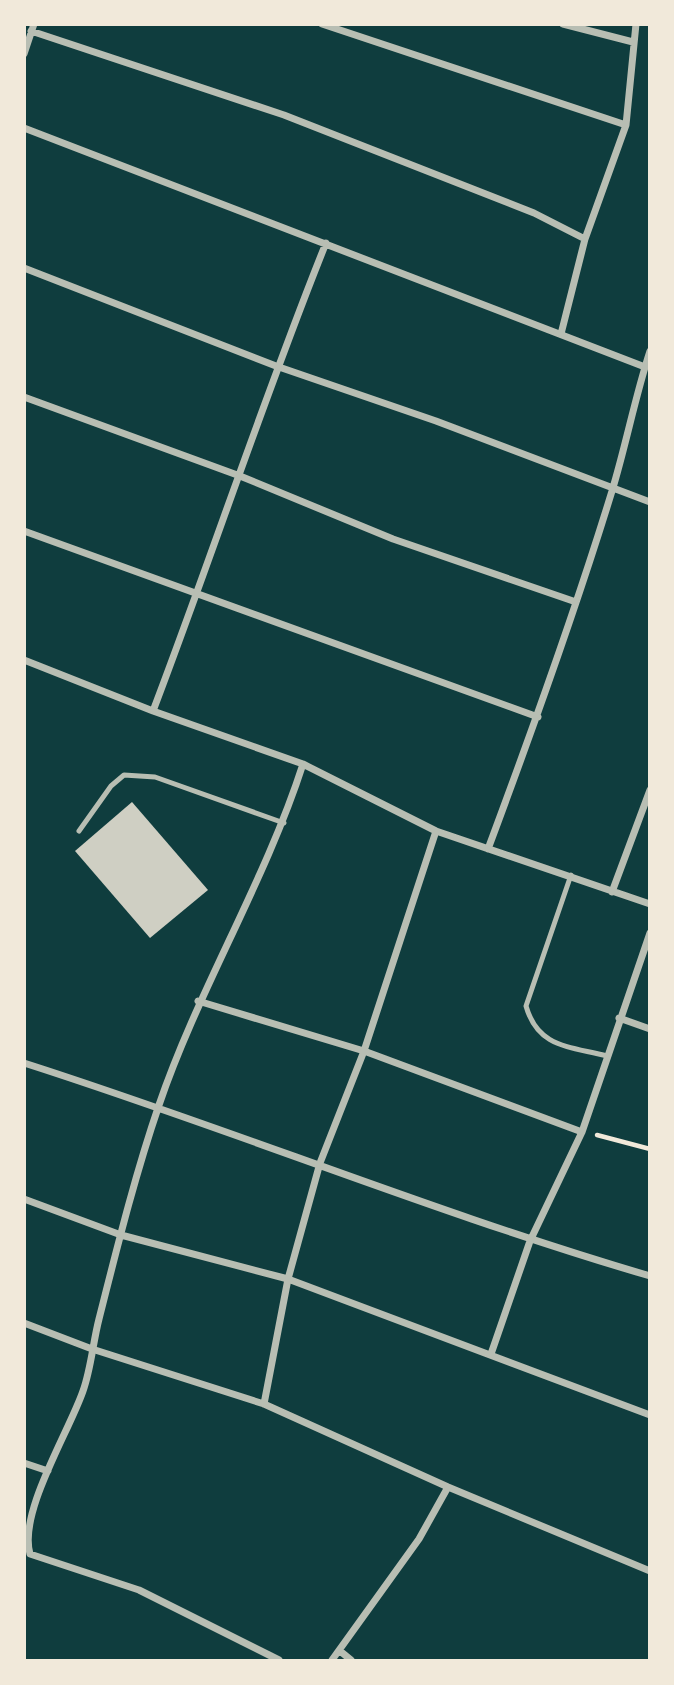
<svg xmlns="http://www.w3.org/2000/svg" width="674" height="1685" viewBox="0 0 674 1685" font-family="'Fira Sans',sans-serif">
<rect width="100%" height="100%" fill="#0f3d3e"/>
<path fill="#cfcfc3" d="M 132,802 L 208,890 L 150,938 L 75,851 Z"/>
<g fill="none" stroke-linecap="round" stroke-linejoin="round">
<path stroke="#f1e9da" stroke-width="4.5" d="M 597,1135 L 650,1149"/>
<path stroke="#b8beb3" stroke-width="5" d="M 79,831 L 111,786 L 124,775 L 155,777 L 284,823
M 571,875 L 526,1006 C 538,1048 569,1046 607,1056"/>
<path stroke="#b8beb3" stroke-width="7" d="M 322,24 L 626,125
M 563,24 L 633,42
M 31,31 L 284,115 L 534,213 L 585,239 L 626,125 L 636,24
M 24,54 L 34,24
M 24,128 L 645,367
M 24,268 L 276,366 L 436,421 L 650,502
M 561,334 L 585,239
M 24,397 L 240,476 L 393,539 L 576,602
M 24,531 L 538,717
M 24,660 L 153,711 L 303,764 L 436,831 L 650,904
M 153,711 C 212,556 264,397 326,243
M 488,849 C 532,731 575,612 612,491 C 626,445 635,397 650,351
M 612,892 L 650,790
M 198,1001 L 364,1051 L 582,1132
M 619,1018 L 650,1029
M 24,1063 C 234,1130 438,1214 650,1276
M 24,1199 L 121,1235 L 288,1279 L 650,1415
M 24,1323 L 92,1349 L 264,1404 L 448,1487 L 650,1571
M 491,1354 L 530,1241 L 582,1132 L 650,933
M 264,1404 L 288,1279 L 320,1163 L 364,1051 L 436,831
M 24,1463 L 48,1471
M 340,1651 L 351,1660
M 279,1660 L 139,1590 L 30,1554 C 18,1513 69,1432 83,1391 C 91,1369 93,1342 99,1319 C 117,1248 135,1175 159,1105 C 199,988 265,882 303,764
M 332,1660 L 419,1539 L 448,1487"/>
</g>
<rect width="674" height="1685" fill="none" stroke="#f1e9da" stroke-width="52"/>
</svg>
